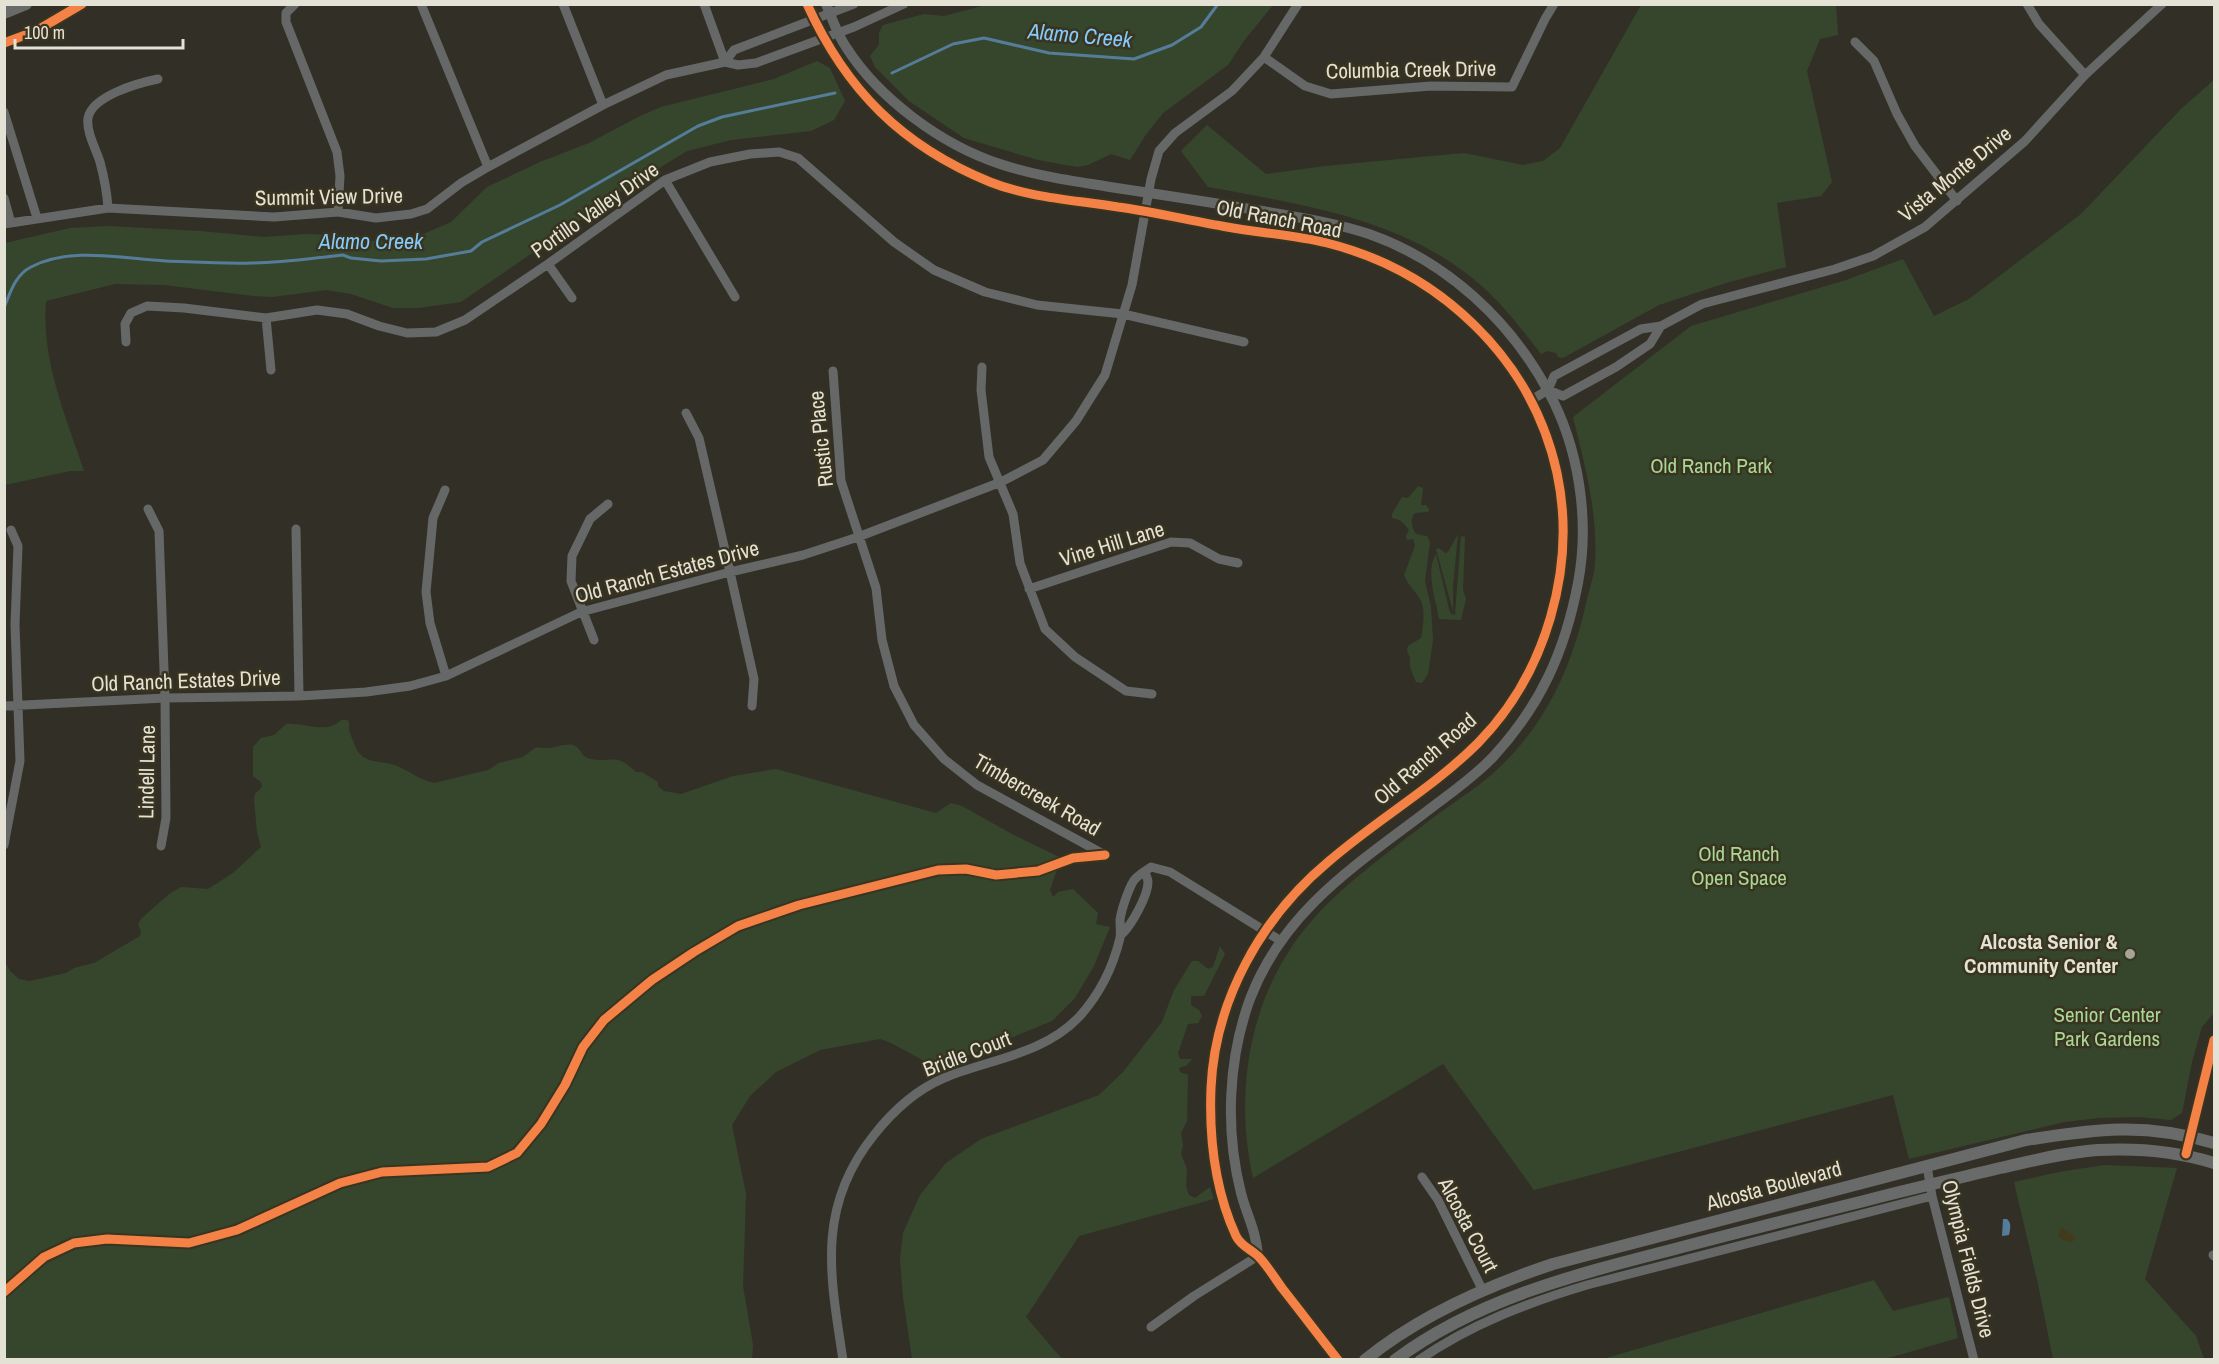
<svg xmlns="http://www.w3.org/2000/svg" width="2219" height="1364" viewBox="0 0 2219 1364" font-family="'Archivo Narrow',sans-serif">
<rect width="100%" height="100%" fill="#323026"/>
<path fill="#36462d" d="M 1000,4 L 1273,4 L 1273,5 L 1243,42 L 1228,65 L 1163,113 L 1145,136 L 1130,160 L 1111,154 L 1088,165 L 1077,167 L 1038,160 L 964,138 L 909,101 L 875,67 L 870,56 L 879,45 L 879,33 L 883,25 L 924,14 L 944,16 L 982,6 Z
M 1641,5 L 1836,5 L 1838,35 L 1820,39 L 1807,71 L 1832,182 L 1821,196 L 1777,203 L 1786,267 L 1726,283 L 1659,305 L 1563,358 L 1558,357 L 1556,353 L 1547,351 L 1541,354 C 1523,331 1506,308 1484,288 C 1408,219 1305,205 1208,187 L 1181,151 L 1207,125 L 1266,174 L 1325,166 L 1464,153 L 1523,165 L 1543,161 L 1560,148 Z
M 817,61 L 830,68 L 845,101 L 834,120 L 811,131 L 731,140 L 687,151 L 628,187 L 461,302 L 418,308 L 393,308 L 351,294 L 326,290 L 272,297 L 254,296 L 164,285 L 115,284 L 46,301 C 41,360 66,417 84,471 L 70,471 L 5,485 L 5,243 L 70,228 L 109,226 L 200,231 L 264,237 L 306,234 L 329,235 L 365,241 L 410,240 L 451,222 L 487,187 L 540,162 L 589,143 L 640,116 L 661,107 L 774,79 Z
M 2214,80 L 2214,1013 L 2202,1027 L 2192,1062 L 2182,1113 L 2171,1120 L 2139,1117 L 2099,1118 L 2064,1122 L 1909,1159 L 1893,1095 L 1534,1190 L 1443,1064 L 1253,1178 C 1234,1093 1249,999 1304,930 C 1337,888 1388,853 1430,820 C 1455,801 1483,785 1505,762 C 1550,717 1574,660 1587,599 C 1590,588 1594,575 1595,564 C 1598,512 1585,466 1573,417 L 1691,326 L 1846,280 L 1903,259 L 1934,316 L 1969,299 L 2081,214 L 2181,109 Z
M 1418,486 L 1423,488 L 1421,505 L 1426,505 L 1429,509 L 1428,512 L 1415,513 C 1409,519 1412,528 1416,534 L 1427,536 L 1430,542 L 1425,581 L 1431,607 L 1433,640 L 1428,674 L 1422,683 L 1416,682 L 1410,667 L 1410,658 L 1407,650 L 1408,646 L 1421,638 C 1423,628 1426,608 1420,599 C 1414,589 1409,587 1404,575 L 1415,546 L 1413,539 L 1407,540 L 1406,536 L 1409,530 C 1403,522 1401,520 1392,518 L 1392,514 L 1402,497 L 1408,498 Z
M 1458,534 L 1453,586 L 1453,611 L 1436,549 L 1439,548 L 1445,553 L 1448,552 Z
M 1461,536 L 1465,537 L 1463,590 L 1466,599 L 1461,620 L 1439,619 C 1436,600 1425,571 1436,554 L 1449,609 L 1451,614 L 1455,615 Z
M 341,720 L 348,720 C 351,726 347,727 350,733 C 352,738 356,750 360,754 C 367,762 382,762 391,764 C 406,768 419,780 434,783 L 488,770 L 499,763 L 523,757 L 535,748 C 538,747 541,748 545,748 C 554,749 565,743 573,745 C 582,748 581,758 591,759 C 615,763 614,752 636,772 L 642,772 L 658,782 L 658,786 L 664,791 L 681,794 L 733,776 L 776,769 L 936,813 L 951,803 L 962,806 L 1012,834 L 1061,858 L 1050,890 L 1053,897 L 1058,892 L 1073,889 L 1098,913 L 1096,924 L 1110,927 L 1094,966 L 1075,998 L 1052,1021 L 937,1068 L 891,1043 L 880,1039 L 820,1050 L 776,1072 L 750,1096 L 732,1125 L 746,1194 L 743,1286 L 753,1345 L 752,1359 L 5,1359 L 5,962 L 10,971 L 19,979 L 29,981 L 66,973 L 74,968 L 94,963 L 140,936 L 141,931 L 138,924 L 141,919 L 169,894 L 181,887 L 208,889 L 233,873 L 261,847 L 257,832 L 254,799 L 255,794 L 262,787 L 261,782 L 253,776 L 253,747 L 261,738 L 274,735 L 286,724 C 304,722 326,735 341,720 Z
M 1220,946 L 1225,954 L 1204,996 L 1191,996 L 1191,1005 L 1199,1010 L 1202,1016 L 1198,1023 L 1188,1024 L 1178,1053 L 1180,1059 L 1192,1059 L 1187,1065 L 1179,1068 L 1180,1072 L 1188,1075 L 1187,1121 L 1181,1133 L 1183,1145 L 1181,1154 L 1187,1169 L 1186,1186 L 1189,1195 L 1195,1198 L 1210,1187 L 1214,1199 L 1079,1236 L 1026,1317 L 1062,1359 L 912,1359 L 903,1297 L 900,1259 L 903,1233 L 920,1195 L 946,1163 L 981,1139 L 1099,1095 L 1123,1072 L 1162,1022 L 1174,990 L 1192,961 L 1198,961 L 1208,969 L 1213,967 Z
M 2104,1165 L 2177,1168 L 2145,1279 L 2196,1336 L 2204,1359 L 2053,1359 L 2038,1284 L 2014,1182 L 2059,1172 Z
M 1874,1280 L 1893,1311 L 1949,1297 L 1958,1338 L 1885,1359 L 1603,1359 Z"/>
<path fill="#413a1c" d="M 2063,1228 L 2074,1236 L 2075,1239 L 2072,1242 L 2063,1240 L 2058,1236 L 2060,1229 Z"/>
<path fill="#557d9a" d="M 2003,1219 L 2007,1219 C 2012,1223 2010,1230 2009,1235 L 2002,1236 Z"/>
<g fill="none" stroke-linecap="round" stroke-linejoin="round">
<path stroke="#557d9a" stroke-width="3" d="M 892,73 L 953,44 L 984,38 L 1049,53 L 1134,59 L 1172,45 L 1201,27 L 1218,4
M 4,308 C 10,293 15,275 31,267 C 71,246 123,259 166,261 C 194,262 224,264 252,263 C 283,263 313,258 343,255 L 351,258 L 381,261 L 426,259 L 471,251 L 482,242 L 560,205 L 698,126 L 722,117 L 835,93
M 4,333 L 4,346"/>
<path stroke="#666868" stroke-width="9" d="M 295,4 L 286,13 L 286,22 L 337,152 L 340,176 L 338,212
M 421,4 L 488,167
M 563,4 L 603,105
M 704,4 L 725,62
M 2027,4 L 2039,24 L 2085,75
M 1855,42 L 1874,61 L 1897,114 L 1915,146 L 1957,201
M 1264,57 L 1305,86 L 1331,94 L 1431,86 L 1512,87 L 1545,19 L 1554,4
M 725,62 L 734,50 L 854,4
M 4,112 L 37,218
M 665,180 L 735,297
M 4,198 L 11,223
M 108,208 C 107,193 104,177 100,162 C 96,149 86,132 88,118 C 92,96 138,83 158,79
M 4,224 L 108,208 L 274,217 L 338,212 L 376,218 L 411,214 L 427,209 L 461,183 L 488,167 L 603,105 L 666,75 L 725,62 L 738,65 L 756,63 L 854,27 L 904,4
M 548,264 L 572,298
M 266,318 L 271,370
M 126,342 L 125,324 L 131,313 L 147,306 L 184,308 L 266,318 L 317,310 L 347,314 L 379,326 L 407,333 L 436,332 L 465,320 L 548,264 L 665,180 L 710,162 L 750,154 L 779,152 L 798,158 L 894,242 L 934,270 L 985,292 L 1037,305 L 1123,314 L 1244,342
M 982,367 L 981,390 L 989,457 L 1013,514 L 1020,563 L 1045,629 L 1075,657 L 1126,691 L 1152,694
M 833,371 L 841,481 L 876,588 L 882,640 L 894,686 L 914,725 L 944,759 L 977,785 L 1105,855
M 1548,390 L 1563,396 L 1616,367 L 1650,344 L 1661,326
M 1531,400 L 1548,390 L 1554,376 L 1641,329 L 1661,326 L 1702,304 L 1835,269 L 1873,256 L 1925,227 L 2025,141 L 2085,75 L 2162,4
M 686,413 L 699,438 L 730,572 L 754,679 L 752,706
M 445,490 L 433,518 L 426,592 L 430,623 L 446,676
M 148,509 L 159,531 L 165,698 L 166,818 L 161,846
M 296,529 L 299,696
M 1029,589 L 1171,542 L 1190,543 L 1219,559 L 1238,563
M 594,640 L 571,581 L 572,556 L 590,519 L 608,504
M 4,706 L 165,698 L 299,696 L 366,692 L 410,686 L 446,676 L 581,612 L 730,572 L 803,555 L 858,537 L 1001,482 L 1043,460 L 1076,421 L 1105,375 L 1132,285 L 1151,179 L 1159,151 L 1175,133 L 1232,91 L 1264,57 L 1298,4
M 4,845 L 20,761 L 15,625 L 18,546 L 11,530
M 1121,935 C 1131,926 1148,896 1148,882 C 1148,879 1146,876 1145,872
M 2186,1154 L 2214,1040
M 1927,1166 L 1932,1196 L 1974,1360
M 1422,1177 L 1438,1200 L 1483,1291
M 2213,1255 L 2214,1256
M 1151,1327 L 1194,1296 L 1258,1256
M 843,1360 C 830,1275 816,1207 874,1135 C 892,1112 916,1090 944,1078 C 989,1059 1043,1055 1079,1017 C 1099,995 1113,967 1120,938 C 1121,932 1120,926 1120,920 C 1121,911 1130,883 1136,878 C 1140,874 1147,870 1151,867 L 1170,872 L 1281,941
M 1419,1360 C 1471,1324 1527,1303 1587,1285 L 1932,1196"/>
<path stroke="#666868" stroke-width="10" d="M 807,4 C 846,90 902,146 990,182 C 1030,198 1076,200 1118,207 C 1155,212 1191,221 1227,227 C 1260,233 1295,235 1327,243 C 1439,271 1532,358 1557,473 C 1577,567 1546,674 1478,743 C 1433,788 1376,820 1328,862 C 1261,918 1215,1000 1211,1088 C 1209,1138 1215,1190 1236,1236 C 1241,1246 1249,1248 1258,1256 C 1267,1265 1274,1277 1282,1288 C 1301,1312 1319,1336 1338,1360
M 826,4 C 832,18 837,34 846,47 C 879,99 942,145 1000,164 C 1036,176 1074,181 1110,187 C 1163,195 1216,203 1268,212 C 1302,218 1336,223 1369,234 C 1446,261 1510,320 1548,391 C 1579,447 1590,520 1578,583 C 1565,651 1541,705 1493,757 C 1476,775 1455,790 1435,805 C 1361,862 1285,907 1250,999 C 1228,1059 1225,1130 1241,1193 C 1247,1216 1256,1230 1258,1256"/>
<path stroke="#686b69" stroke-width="12" d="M 4,13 L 26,4
M 4,43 L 36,31 L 82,4
M 1365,1360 C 1420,1315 1487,1286 1553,1264 L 2026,1140 C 2096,1129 2145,1122 2214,1143
M 1395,1360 C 1477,1299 1574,1275 1671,1250 C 1735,1233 1799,1217 1864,1201 C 1909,1189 1955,1179 2000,1168 C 2032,1161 2066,1152 2098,1150 C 2139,1148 2176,1151 2214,1163"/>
<defs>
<path id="cycleway" d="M 807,4 C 846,90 902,146 990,182 C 1030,198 1076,200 1118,207 C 1155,212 1191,221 1227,227 C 1260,233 1295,235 1327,243 C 1439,271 1532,358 1557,473 C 1577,567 1546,674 1478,743 C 1433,788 1376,820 1328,862 C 1261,918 1215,1000 1211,1088 C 1209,1138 1215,1190 1236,1236 C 1241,1246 1249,1248 1258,1256 C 1267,1265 1274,1277 1282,1288 C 1301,1312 1319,1336 1338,1360
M 4,43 L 36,31 L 82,4
M 2186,1154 L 2214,1040
M 4,1292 L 44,1257 L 74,1243 L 107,1239 L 189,1243 L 237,1230 L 340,1183 L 382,1172 L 488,1167 L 517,1153 L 541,1124 L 565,1085 L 583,1047 L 604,1020 L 652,980 L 694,952 L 738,926 L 799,905 L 938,870 L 966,869 L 996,875 L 1038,871 L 1073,858 L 1105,855"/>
</defs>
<use href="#cycleway" stroke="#383420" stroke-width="13"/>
<use href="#cycleway" stroke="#f48246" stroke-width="9"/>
</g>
<circle fill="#a6a398" stroke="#383420" stroke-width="2" cx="2130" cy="954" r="6"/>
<g text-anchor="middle" stroke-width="5" stroke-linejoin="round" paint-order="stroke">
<g font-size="21" fill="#e4e1d5" stroke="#383420">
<text transform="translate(1411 70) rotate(-1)" y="7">Columbia Creek Drive</text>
<text transform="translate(1955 174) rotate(-39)" y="7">Vista Monte Drive</text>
<text transform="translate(329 197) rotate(-1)" y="7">Summit View Drive</text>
<text transform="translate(595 210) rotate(-35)" y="7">Portillo Valley Drive</text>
<text transform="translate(1279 219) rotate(11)" y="7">Old Ranch Road</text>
<text transform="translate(821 439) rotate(-96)" y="7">Rustic Place</text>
<text transform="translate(1112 544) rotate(-17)" y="7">Vine Hill Lane</text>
<text transform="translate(667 572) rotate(-15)" y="7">Old Ranch Estates Drive</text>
<text transform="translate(186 681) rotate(-2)" y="7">Old Ranch Estates Drive</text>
<text transform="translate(1425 759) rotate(-41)" y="7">Old Ranch Road</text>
<text transform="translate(147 772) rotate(-89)" y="7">Lindell Lane</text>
<text transform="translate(1037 795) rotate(30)" y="7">Timbercreek Road</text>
<text transform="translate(967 1054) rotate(-21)" y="7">Bridle Court</text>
<text transform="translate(1774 1186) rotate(-15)" y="7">Alcosta Boulevard</text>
<text transform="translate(1468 1225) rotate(62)" y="7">Alcosta Court</text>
<text transform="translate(1968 1259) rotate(76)" y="7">Olympia Fields Drive</text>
</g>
<g font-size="21" fill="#a9d796" stroke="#383420">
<text x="1711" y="473">Old Ranch Park</text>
<text x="1739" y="861">Old Ranch<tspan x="1739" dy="24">Open Space</tspan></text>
<text x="2107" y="1022">Senior Center<tspan x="2107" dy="24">Park Gardens</tspan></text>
</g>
<g font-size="21" font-weight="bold" fill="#e4e1d5" stroke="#383420" text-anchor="end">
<text x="2118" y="949">Alcosta Senior &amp;<tspan x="2118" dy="24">Community Center</tspan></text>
</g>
<g font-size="22" font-style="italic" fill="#85cafc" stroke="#383420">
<text transform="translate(1080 35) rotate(5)" y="8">Alamo Creek</text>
<text x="371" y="249">Alamo Creek</text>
</g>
</g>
<rect width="2219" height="1364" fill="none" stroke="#e4e1d5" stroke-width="12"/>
<path d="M15 39v9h168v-9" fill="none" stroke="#e4e1d5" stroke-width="3"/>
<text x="24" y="39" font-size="18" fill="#e4e1d5" stroke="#383420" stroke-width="4.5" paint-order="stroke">100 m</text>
</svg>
